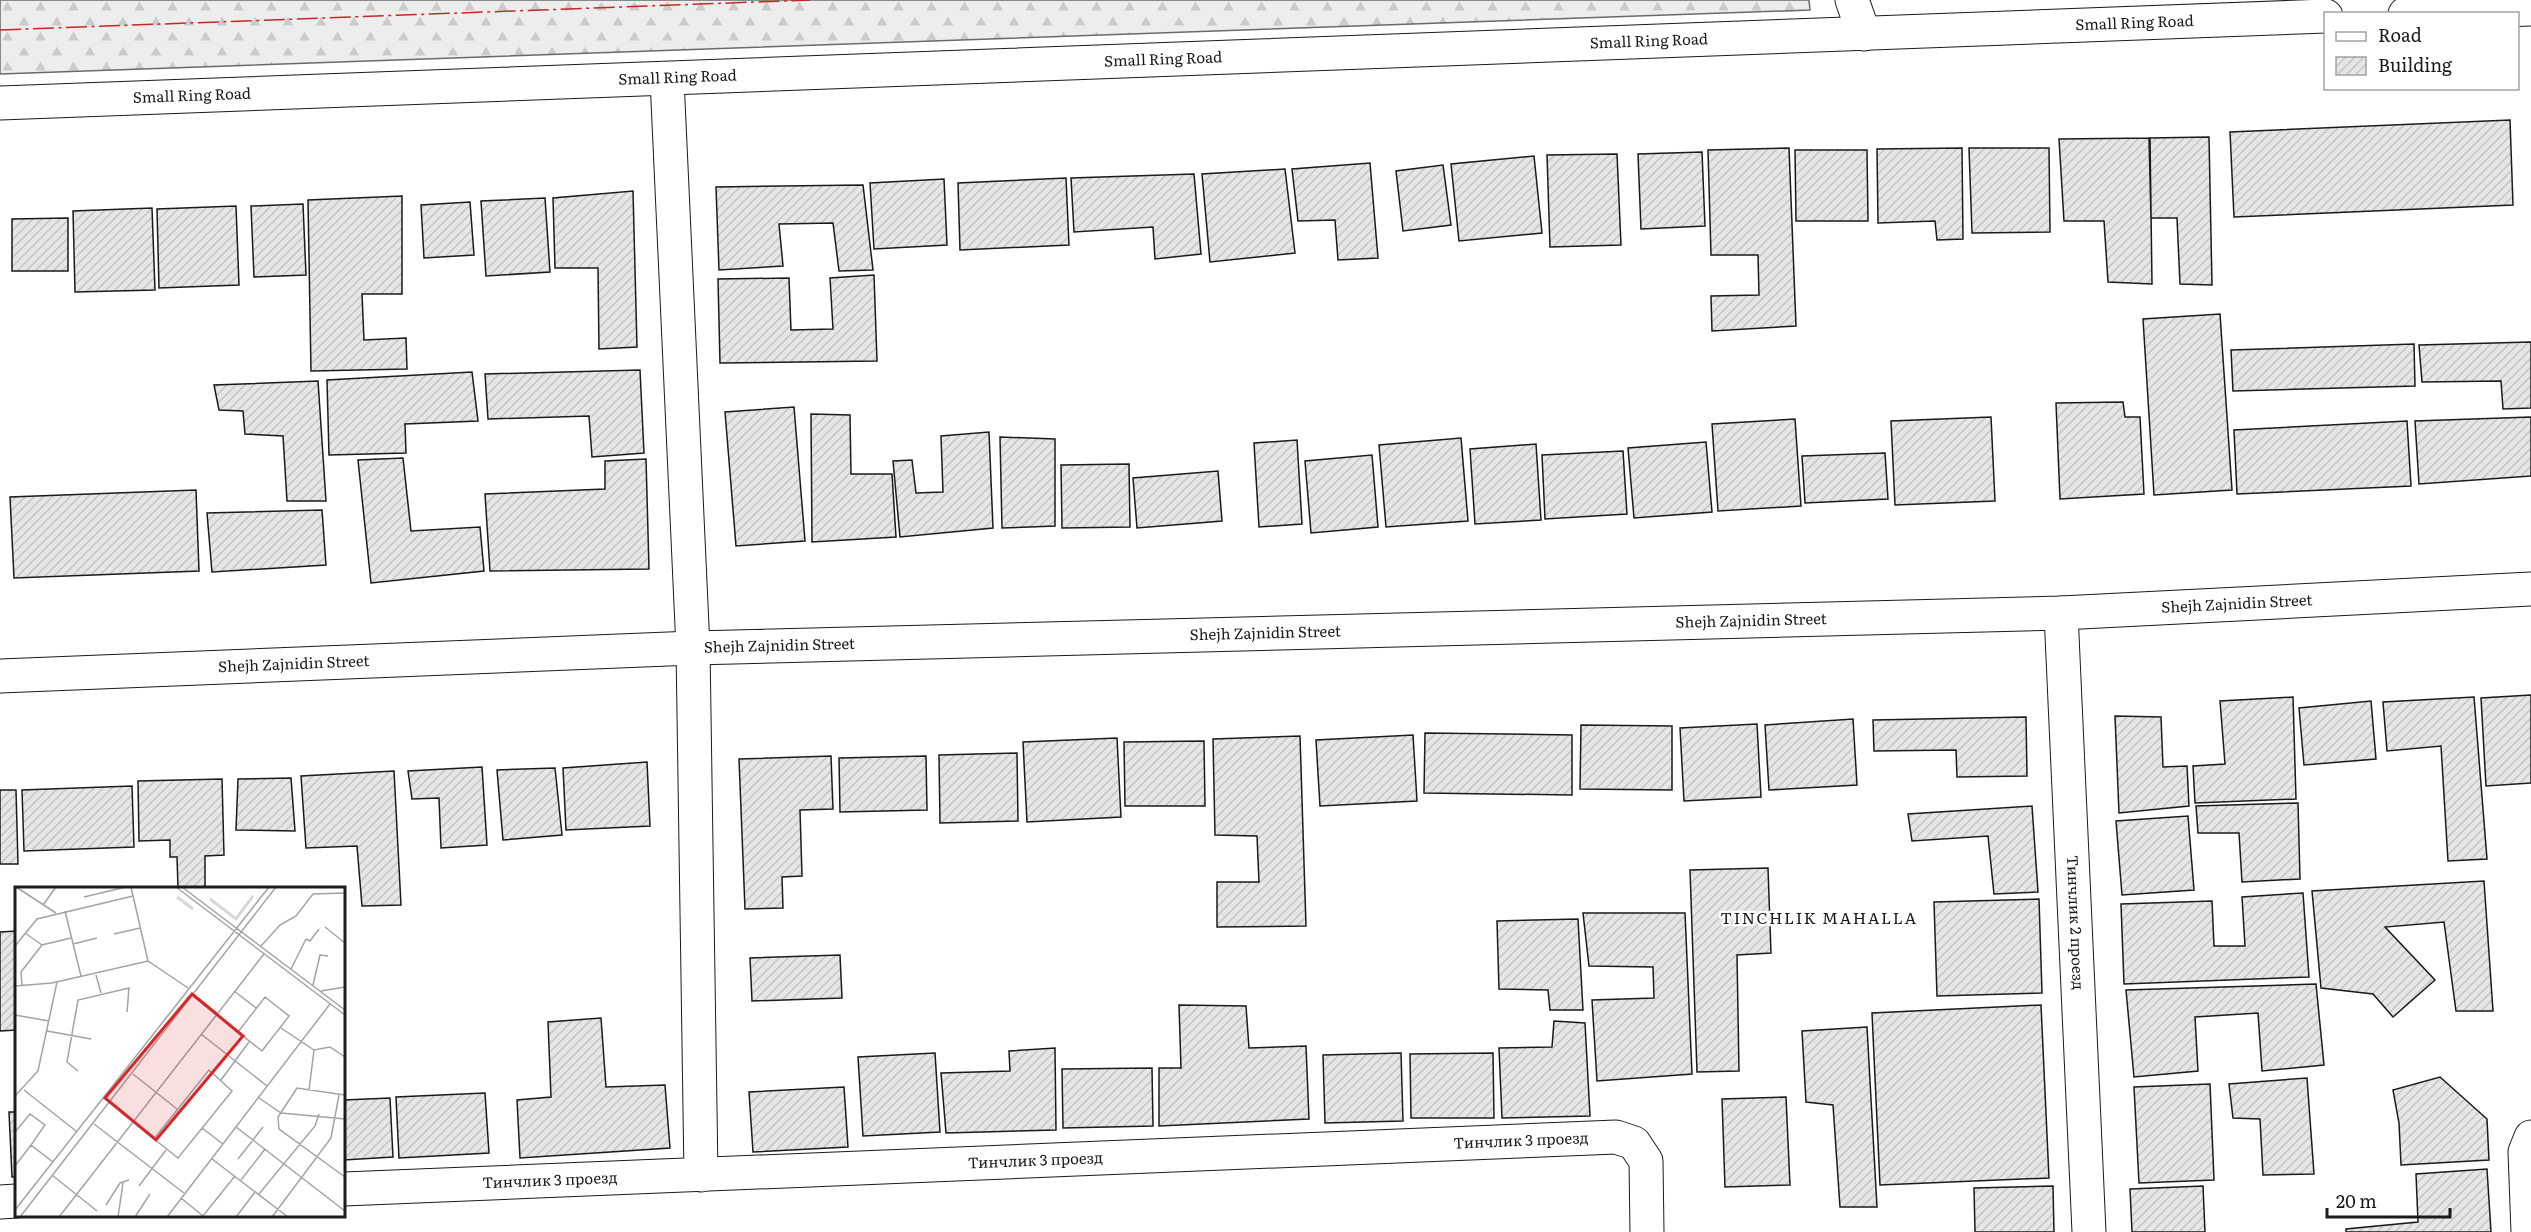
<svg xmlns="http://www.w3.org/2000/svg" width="2531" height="1232" viewBox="0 0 2531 1232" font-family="Literata,serif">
<defs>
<pattern id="forest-firs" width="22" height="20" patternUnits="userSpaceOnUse" patternTransform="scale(1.5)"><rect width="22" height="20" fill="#ededed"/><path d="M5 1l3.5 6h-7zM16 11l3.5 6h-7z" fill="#cbcbcb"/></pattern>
<pattern id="building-hatch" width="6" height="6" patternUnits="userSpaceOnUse" patternTransform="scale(1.5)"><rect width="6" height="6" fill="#e6e6e6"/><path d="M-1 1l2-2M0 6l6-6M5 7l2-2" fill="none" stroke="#c5c5c5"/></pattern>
</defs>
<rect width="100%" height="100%" fill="#fff"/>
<path fill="url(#forest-firs)" stroke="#6a6a6a" stroke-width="1.5" d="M 0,0 L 1809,0 L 1810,10 L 0,74 Z"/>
<path fill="url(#building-hatch)" stroke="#1a1a1a" stroke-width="1.5" d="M 2510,120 L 2513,205 L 2234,217 L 2230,132 Z
M 2209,137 L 2212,285 L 2180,284 L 2177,218 L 2151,218 L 2149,138 Z
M 2150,138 L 2152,284 L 2108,282 L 2104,221 L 2064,221 L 2059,139 Z
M 1789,148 L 1796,326 L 1712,331 L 1711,296 L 1759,295 L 1758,255 L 1711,255 L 1708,150 Z
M 1962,148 L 1963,239 L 1937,240 L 1935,221 L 1878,223 L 1877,149 Z
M 1969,148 L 2049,148 L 2050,232 L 1972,233 Z
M 1795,150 L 1867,150 L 1868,221 L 1796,221 Z
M 1702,152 L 1705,226 L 1641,229 L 1638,154 Z
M 1617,154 L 1621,245 L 1550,247 L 1547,155 Z
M 1534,156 L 1542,233 L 1459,241 L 1451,164 Z
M 1370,163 L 1378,258 L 1338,260 L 1335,220 L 1298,221 L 1292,169 Z
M 1443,165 L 1451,225 L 1403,231 L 1396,171 Z
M 1285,169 L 1295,253 L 1210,262 L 1202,174 Z
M 1194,174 L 1201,254 L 1155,259 L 1153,227 L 1074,232 L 1071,178 Z
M 1066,178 L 1069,245 L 960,250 L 958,183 Z
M 944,179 L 947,245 L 874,249 L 870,183 Z
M 863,185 L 873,270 L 839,271 L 833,223 L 779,224 L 783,266 L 719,270 L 716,187 Z
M 633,191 L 637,347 L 599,349 L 598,268 L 555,268 L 553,198 Z
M 402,196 L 402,294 L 362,294 L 364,340 L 406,338 L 407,369 L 311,371 L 308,200 Z
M 545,198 L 550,272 L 486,276 L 481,201 Z
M 470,202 L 474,255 L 424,258 L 421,205 Z
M 303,204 L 306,275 L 254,277 L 251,206 Z
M 236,206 L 239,285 L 159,288 L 157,209 Z
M 152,208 L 155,290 L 75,292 L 73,211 Z
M 68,218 L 68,271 L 12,271 L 12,219 Z
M 874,275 L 877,361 L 720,363 L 718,279 L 789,278 L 791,330 L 833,329 L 830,278 Z
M 2220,314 L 2232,490 L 2154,495 L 2143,319 Z
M 2531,342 L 2531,408 L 2503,409 L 2501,381 L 2422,382 L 2419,345 Z
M 2414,344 L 2415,386 L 2233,391 L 2231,350 Z
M 640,370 L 644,453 L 592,457 L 589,416 L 488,419 L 485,374 Z
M 472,372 L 478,421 L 405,424 L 406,453 L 329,455 L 327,380 Z
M 318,381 L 326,501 L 287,501 L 283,436 L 245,434 L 243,411 L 219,410 L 214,385 Z
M 2123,402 L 2125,417 L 2140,417 L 2144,494 L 2060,499 L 2056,403 Z
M 794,407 L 805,541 L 736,546 L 725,412 Z
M 811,414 L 850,415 L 851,474 L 892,474 L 896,537 L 812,542 Z
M 1991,417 L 1995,501 L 1895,505 L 1891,421 Z
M 2531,417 L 2531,476 L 2419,484 L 2415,421 Z
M 1795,419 L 1801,506 L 1718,511 L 1712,424 Z
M 2407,421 L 2411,486 L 2237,494 L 2234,430 Z
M 989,432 L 993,528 L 900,537 L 893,461 L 912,460 L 916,493 L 943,492 L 941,436 Z
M 1000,437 L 1055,439 L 1055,526 L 1002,528 Z
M 1461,438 L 1468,521 L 1386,527 L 1379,445 Z
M 1297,440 L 1302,524 L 1259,527 L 1254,443 Z
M 1706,442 L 1712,512 L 1634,518 L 1628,448 Z
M 1536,444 L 1541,520 L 1475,524 L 1470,449 Z
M 1623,451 L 1627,514 L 1545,519 L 1542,455 Z
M 1885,453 L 1888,499 L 1805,503 L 1802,456 Z
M 1372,455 L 1378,527 L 1311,533 L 1305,461 Z
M 403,458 L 411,531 L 480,527 L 484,571 L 371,583 L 358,460 Z
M 646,459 L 649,569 L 490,571 L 485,494 L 605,489 L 605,461 Z
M 1129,464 L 1130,527 L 1062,528 L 1061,465 Z
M 1218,471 L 1222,521 L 1137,528 L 1133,478 Z
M 196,490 L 199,571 L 14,578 L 10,497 Z
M 322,510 L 326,565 L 212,572 L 207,513 Z
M 2531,695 L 2531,783 L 2486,786 L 2481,698 Z
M 2293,697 L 2296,799 L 2195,803 L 2193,766 L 2225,764 L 2220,701 Z
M 2474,697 L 2487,859 L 2448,861 L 2441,746 L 2387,751 L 2383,702 Z
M 2371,701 L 2376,759 L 2304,765 L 2299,708 Z
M 2115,716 L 2161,717 L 2163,767 L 2187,766 L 2189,806 L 2119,813 Z
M 2026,717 L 2027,776 L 1957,777 L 1956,750 L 1874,751 L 1873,720 Z
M 1853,719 L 1857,785 L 1769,790 L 1765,725 Z
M 1757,724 L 1761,797 L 1684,801 L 1680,728 Z
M 1581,725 L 1672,726 L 1672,790 L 1580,789 Z
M 1425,733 L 1572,735 L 1572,795 L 1424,793 Z
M 1413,735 L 1417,801 L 1320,806 L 1316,740 Z
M 1300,736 L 1306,926 L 1217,927 L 1217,882 L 1259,882 L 1257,836 L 1215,835 L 1213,739 Z
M 1117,738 L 1121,817 L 1027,822 L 1023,742 Z
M 1204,741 L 1205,806 L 1125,806 L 1124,742 Z
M 1017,753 L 1018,821 L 940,823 L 939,755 Z
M 831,756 L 833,809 L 800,810 L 802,876 L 782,877 L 783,908 L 745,909 L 739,759 Z
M 926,756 L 927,810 L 840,812 L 839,758 Z
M 647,762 L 650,826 L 566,830 L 563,768 Z
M 482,767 L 487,845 L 441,848 L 439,798 L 412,799 L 408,771 Z
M 555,768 L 562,835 L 503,840 L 497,770 Z
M 394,771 L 401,905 L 362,906 L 357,846 L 306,848 L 301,776 Z
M 291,778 L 295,831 L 236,830 L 238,779 Z
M 222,779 L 224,855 L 205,856 L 205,888 L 178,888 L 177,857 L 170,857 L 170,840 L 139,841 L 138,781 Z
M 132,786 L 134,847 L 24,851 L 22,790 Z
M 0,790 L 16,790 L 18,864 L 0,864 Z
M 2298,803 L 2300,879 L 2242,882 L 2239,833 L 2198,833 L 2196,806 Z
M 2032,806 L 2038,892 L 1994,894 L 1988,836 L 1912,841 L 1908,814 Z
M 2188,816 L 2194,890 L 2122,895 L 2116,821 Z
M 1768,868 L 1771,953 L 1737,955 L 1739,1071 L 1697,1072 L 1690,870 Z
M 2484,881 L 2493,1011 L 2456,1011 L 2444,922 L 2385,927 L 2435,980 L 2393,1017 L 2373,994 L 2321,988 L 2312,891 Z
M 2303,893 L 2309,977 L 2124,984 L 2121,904 L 2212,901 L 2214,946 L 2245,946 L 2242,897 Z
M 2039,899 L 2042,993 L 1937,996 L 1934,902 Z
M 1583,913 L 1685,913 L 1692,1074 L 1597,1081 L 1592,1000 L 1654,998 L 1653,967 L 1589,966 Z
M 1578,919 L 1583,1010 L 1550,1010 L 1548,990 L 1499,989 L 1497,921 Z
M 16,931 L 16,1030 L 0,1031 L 0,932 Z
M 840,955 L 842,998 L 752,1001 L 750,958 Z
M 2316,984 L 2324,1065 L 2262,1071 L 2258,1013 L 2195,1017 L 2198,1071 L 2134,1077 L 2126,990 Z
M 1179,1005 L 1246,1006 L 1249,1048 L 1306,1046 L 1309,1119 L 1159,1126 L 1159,1068 L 1181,1068 Z
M 2041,1005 L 2049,1178 L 1880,1185 L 1872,1013 Z
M 601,1018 L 606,1087 L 665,1085 L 670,1148 L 520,1158 L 517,1100 L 551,1097 L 548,1022 Z
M 1554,1021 L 1585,1023 L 1590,1116 L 1502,1118 L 1499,1048 L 1552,1047 Z
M 1867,1027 L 1877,1207 L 1840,1207 L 1833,1105 L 1806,1102 L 1802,1031 Z
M 1055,1048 L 1056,1130 L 946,1133 L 941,1073 L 1010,1071 L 1009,1051 Z
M 935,1053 L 940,1132 L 863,1136 L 858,1057 Z
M 1401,1053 L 1403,1121 L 1325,1123 L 1323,1055 Z
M 1493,1053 L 1494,1118 L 1411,1118 L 1410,1054 Z
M 1152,1068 L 1153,1126 L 1063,1128 L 1062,1069 Z
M 2440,1077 L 2487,1119 L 2489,1160 L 2401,1165 L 2399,1123 L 2393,1090 Z
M 2307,1078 L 2314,1174 L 2263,1175 L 2260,1119 L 2233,1118 L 2229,1084 Z
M 2210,1084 L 2214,1180 L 2139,1183 L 2134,1087 Z
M 844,1087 L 848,1147 L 753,1152 L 749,1092 Z
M 485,1093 L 489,1153 L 399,1158 L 396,1097 Z
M 1786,1097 L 1790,1185 L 1725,1187 L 1722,1099 Z
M 390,1098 L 393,1157 L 344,1160 L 344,1100 Z
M 9,1112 L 16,1112 L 16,1177 L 12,1177 Z
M 2487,1169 L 2491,1232 L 2346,1232 L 2346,1229 L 2418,1222 L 2416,1174 Z
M 2053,1186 L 2054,1232 L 1975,1232 L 1974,1188 Z
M 2203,1186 L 2205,1232 L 2132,1232 L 2130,1189 Z"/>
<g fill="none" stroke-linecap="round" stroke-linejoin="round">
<defs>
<g id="minor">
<path d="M 667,79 L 693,648 L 701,1175"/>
<path id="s1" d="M 2061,613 L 2089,1232"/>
<path id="s2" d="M 0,676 L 693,648 L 2061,613 L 2531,589"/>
<path id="s3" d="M 344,1189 L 1616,1137 L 1634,1143 L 1646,1161 L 1647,1232"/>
<path d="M 0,1202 L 16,1201"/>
<path d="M 2528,1232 L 2525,1152 L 2531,1137"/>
</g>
<g id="trunk">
<path d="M 1852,0 L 1864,34"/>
<path d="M 2405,14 L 2531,9"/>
<path id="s4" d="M 0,103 L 2326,16"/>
</g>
</defs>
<use href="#minor" stroke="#1a1a1a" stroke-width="35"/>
<use href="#trunk" stroke="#1a1a1a" stroke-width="35"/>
<use href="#minor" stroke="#fff" stroke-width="33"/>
<use href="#trunk" stroke="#fff" stroke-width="33"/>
<path stroke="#c62828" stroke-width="1.5" stroke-dasharray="21 4.5 3 4.5" stroke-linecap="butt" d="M 0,30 L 810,0"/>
</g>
<g text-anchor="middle" stroke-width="4.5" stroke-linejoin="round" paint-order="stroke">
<g font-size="15" fill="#1a1a1a" stroke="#fff">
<text dy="5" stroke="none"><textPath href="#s4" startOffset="2136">Small Ring Road</textPath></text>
<text dy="5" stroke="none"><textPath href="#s4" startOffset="1650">Small Ring Road</textPath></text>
<text dy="5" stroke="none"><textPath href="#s4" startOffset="1164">Small Ring Road</textPath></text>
<text dy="5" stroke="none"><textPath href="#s4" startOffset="678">Small Ring Road</textPath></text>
<text dy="5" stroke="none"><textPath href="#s4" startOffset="192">Small Ring Road</textPath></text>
<text dy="5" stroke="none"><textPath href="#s2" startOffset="2238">Shejh Zajnidin Street</textPath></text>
<text dy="5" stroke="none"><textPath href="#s2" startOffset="1752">Shejh Zajnidin Street</textPath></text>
<text dy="5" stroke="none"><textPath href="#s2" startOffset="1266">Shejh Zajnidin Street</textPath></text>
<text dy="5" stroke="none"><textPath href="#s2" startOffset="780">Shejh Zajnidin Street</textPath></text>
<text dy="5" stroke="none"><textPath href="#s2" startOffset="294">Shejh Zajnidin Street</textPath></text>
<text dy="5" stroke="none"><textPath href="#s1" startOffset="310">Тинчлик 2 проезд</textPath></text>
<text dy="5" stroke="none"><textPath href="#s3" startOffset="1178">Тинчлик 3 проезд</textPath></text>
<text dy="5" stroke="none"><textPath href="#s3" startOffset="692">Тинчлик 3 проезд</textPath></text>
<text dy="5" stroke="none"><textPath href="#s3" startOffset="206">Тинчлик 3 проезд</textPath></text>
</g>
<g font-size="16" letter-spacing="1.5" fill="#1a1a1a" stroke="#fff">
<text x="1819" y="924">TINCHLIK MAHALLA</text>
</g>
</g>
<g transform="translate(15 887)">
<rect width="330" height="330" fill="#fff"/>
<path fill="none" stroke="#d7d7d7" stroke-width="3" d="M 162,10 L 178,22M 195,12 L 221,32 L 238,9"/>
<path fill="none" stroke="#a3a3a3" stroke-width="1.5" d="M 1,0 L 41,26M 116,0 L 133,74M 120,0 L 146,0M 161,0 L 330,128M 167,0 L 330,123M 69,10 L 111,0M 28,18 L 41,0M 50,24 L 66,89M 310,40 L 330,56M 10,46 L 27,58M 99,47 L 125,41M 291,52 L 295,54 L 304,42M 58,57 L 82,51M 0,59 L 22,32 L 118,9M 246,59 L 265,38 L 281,29 L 298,7 L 330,6M 276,82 L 291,52M 81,88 L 86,106M 7,98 L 6,85 L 27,58 L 56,51M 298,98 L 305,68 L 313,69M 0,99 L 37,96 L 133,74 L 173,101M 219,104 L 241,121M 306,104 L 330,100M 178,107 L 202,126M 250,110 L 274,129 L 247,164 L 223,145 ZM 0,128 L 34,134M 266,141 L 299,163 L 315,160 L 330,170M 32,144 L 76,152M 186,147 L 252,199M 194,183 L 217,204 L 163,271 L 139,252 ZM 63,184 L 52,175 L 63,113 L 114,101 L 112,125M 118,187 L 162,222M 206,193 L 234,155M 9,203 L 61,244M 294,203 L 299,163M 330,208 L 282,201 L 263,230 L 264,242 L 330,290M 0,209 L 23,184 L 42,95M 244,211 L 266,226 L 330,232M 79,237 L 169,306M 221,240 L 330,324M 187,241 L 208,257M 0,245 L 15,227 L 30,238 L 16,258 L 38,275M 197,272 L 273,330M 223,272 L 248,240M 0,279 L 16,258M 37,288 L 82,324M 226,293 L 250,262M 124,299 L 151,263M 244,307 L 300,239 L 304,227M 166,311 L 188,329M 91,318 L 105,296 L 114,293M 0,323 L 254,0M 5,330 L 261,0M 44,330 L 249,67M 103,330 L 108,296M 120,330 L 135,307M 152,330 L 315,117M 187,330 L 220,289M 221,330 L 240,305M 257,330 L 316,251 L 324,208"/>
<path fill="#d62828" fill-opacity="0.15" stroke="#d62828" stroke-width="3" d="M 177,107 L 228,149 L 141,253 L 90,211 Z"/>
<rect width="330" height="330" fill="none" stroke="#1a1a1a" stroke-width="3"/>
</g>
<rect x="2324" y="12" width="195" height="78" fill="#ffffff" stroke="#a3a3a3" stroke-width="1.5"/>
<rect x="2336" y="32" width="30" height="9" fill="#ffffff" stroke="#a3a3a3" stroke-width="1.5"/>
<text x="2378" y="42" font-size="18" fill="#1a1a1a">Road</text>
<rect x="2336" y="57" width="30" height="18" fill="url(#building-hatch)" stroke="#a3a3a3" stroke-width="1.5"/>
<text x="2378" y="72" font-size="18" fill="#1a1a1a">Building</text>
<path d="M2327 1208v9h123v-9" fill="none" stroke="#1a1a1a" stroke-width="3"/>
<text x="2336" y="1208" font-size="18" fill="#1a1a1a" stroke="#ffffff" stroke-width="4.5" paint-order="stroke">20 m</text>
</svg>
